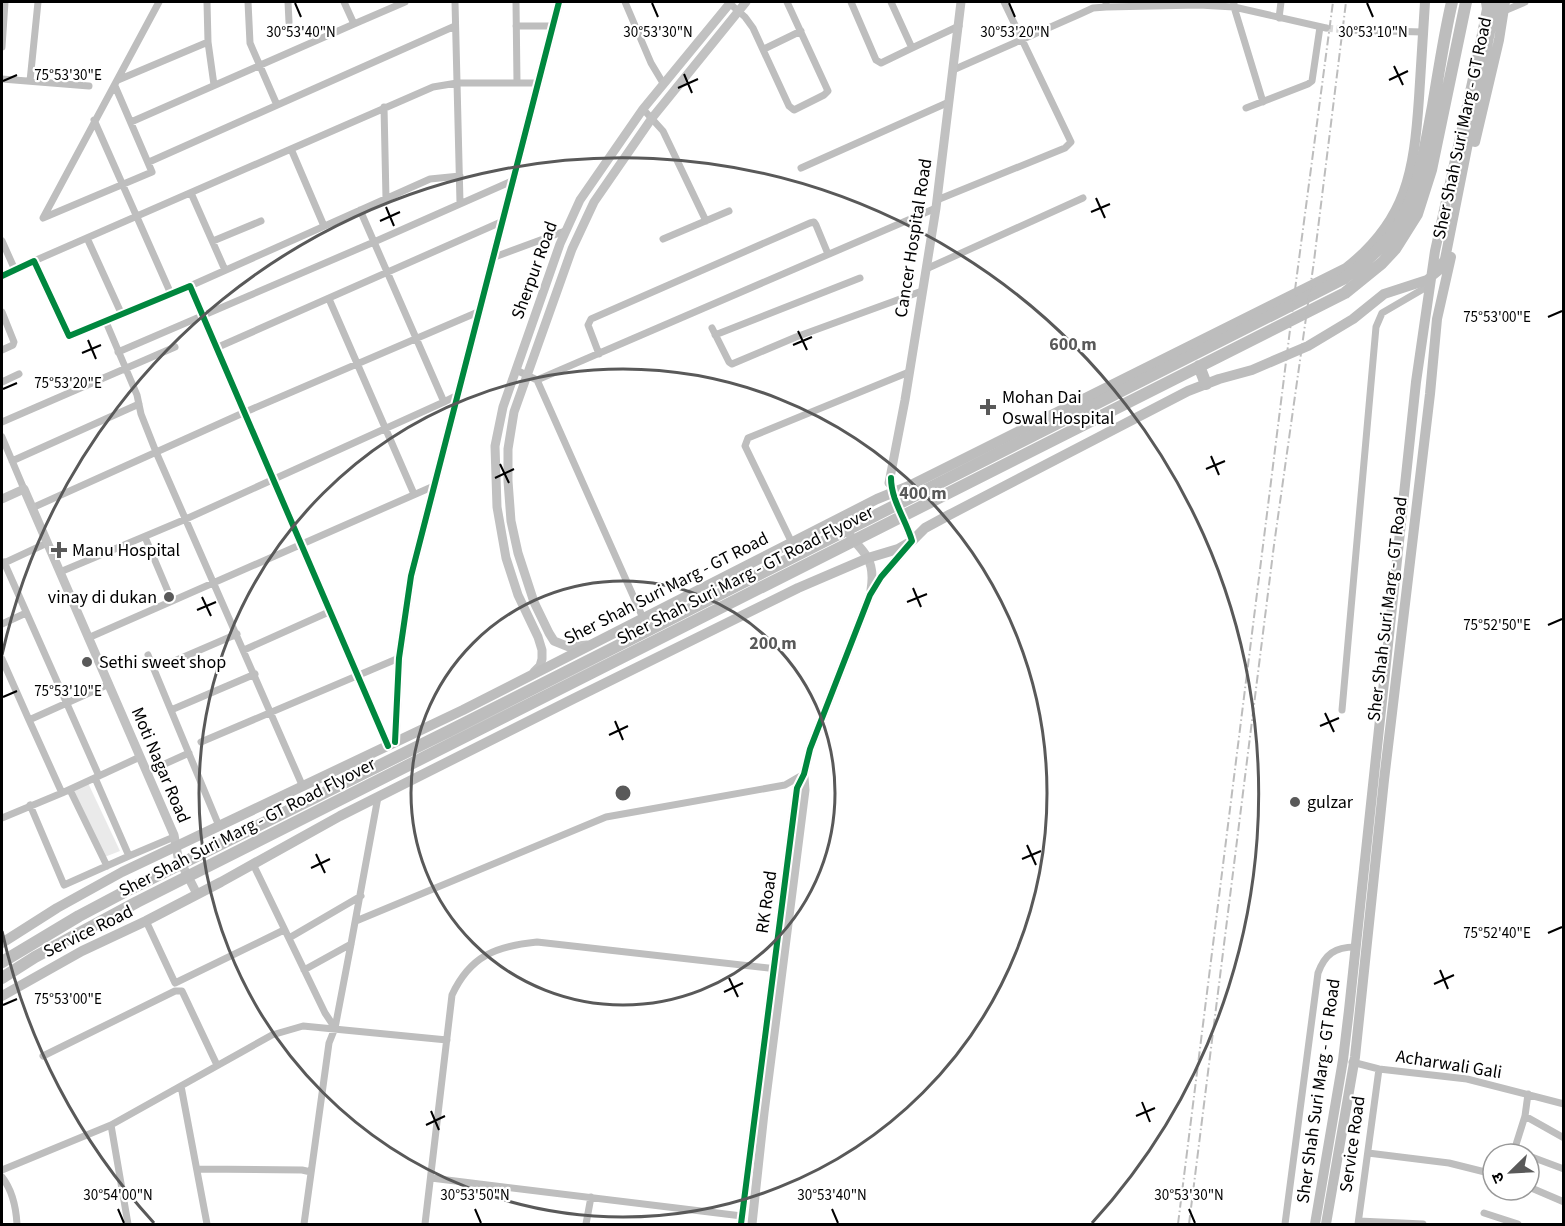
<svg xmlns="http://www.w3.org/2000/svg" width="1565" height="1226" viewBox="0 0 1565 1226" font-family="'Source Sans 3','Noto Sans Devanagari',sans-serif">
<rect width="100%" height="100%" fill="#fff"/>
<path fill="#eaeaea" d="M 88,783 L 120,851 L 102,858 L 69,793 Z"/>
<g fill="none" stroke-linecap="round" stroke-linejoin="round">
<path stroke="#d9d9d9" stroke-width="7" stroke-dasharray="7 3.5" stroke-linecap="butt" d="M 1326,28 L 1345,30"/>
<path stroke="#bebebe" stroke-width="7" d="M 248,2 L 250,43 L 277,105
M 288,2 L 289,22
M 344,2 L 354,24 L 405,2
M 455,2 L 460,203
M 516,2 L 517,83
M 625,2 L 651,63 L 663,83
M 728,2 L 745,17 L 753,28 L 789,106 L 794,110 L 824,95 L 828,91 L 787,2
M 851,2 L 876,60 L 881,63 L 912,48 L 891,2
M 1106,7 L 1199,5 L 1234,7 L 1234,2
M 1234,7 L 1263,102
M 1234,7 L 1326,28
M 1504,11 L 1525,2
M 1279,18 L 1281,2
M 516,26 L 552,26
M 1345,30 L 1423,32
M 208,42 L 214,85
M 2,47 L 5,2
M 912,48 L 959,26
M 764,49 L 801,31
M 953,70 L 1080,14 L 1093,8 L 1106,7 L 1106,2
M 2,79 L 89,86
M 118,80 L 208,42 L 207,2
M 30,81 L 38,2
M 115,86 L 152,172 L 43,218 L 159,2
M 384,107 L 386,199
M 1246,108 L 1308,84 L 1312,81 L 1320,27
M 643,109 L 663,131 L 706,221
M 94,120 L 171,294
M 131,122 L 354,24
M 291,149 L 324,226
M 149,162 L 455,26
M 801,168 L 949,102
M 191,193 L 225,270
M 937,200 L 1065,148 L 1071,142 L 1004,2
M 87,238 L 122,315
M 663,239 L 729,211
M 2,241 L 15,270
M 213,241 L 261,221
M 492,258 L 565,231
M 34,261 L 433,87 L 457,83 L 537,83
M 926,269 L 1083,198
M 2,276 L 34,261 L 69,336 L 190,286 L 388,746
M 190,286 L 430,179 L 460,176
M 329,299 L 414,494
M 2,312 L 14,342 L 13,345 L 2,350
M 106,322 L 137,395 L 141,414 L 156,452 L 303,787
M 712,328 L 729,362 L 732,364 L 796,337 L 922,291
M 715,335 L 860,278
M 216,348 L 501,222
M 118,352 L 374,242 L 360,210
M 599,354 L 588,325 L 591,319 L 810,223 L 814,222 L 816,225 L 828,254
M 516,370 L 537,380 L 643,618
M 537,380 L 936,208
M 2,382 L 19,374
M 456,396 L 444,402 L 374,242 L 512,181
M 2,422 L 175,347
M 2,437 L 24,489
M 12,461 L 139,404
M 32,508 L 243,413 L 478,312
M 145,537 L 172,601
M 792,543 L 745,446 L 748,438 L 909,372
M 4,562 L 99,776
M 2,564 L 47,543
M 60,572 L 186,519 L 444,402
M 2,624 L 26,613
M 88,638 L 434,486
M 244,650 L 331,611
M 148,655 L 219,826
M 2,659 L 29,720 L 109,684
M 172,662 L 237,634
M 171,710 L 255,674
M 1342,710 L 1376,327 L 1382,313 L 1430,285
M 29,720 L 62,793 L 140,757
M 201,742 L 399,658
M 147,772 L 189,753
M 95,778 L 129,856 L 174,837
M 70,790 L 107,866
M 30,805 L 64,885 L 129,856
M 2,818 L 62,793
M 253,864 L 325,1013 L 335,1028
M 146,921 L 175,983 L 284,930
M 356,921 L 606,817 L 785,785 L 804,774
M 289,938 L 361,896
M 304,970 L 351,944
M 43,1056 L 175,991 L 182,991 L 217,1065
M 1352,1062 L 1379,1069 L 1467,1079 L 1564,1104
M 181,1086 L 207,1224
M 1525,1116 L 1564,1138
M 111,1125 L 272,1035 L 303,1026 L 447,1040
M 1368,1153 L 1449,1163 L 1493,1174
M 1513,1154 L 1525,1116 L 1528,1094
M 1529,1156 L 1564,1169
M 198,1169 L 302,1170 L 311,1172
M 2,1170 L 111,1125 L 128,1224
M 2,1177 C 13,1191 16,1207 17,1224
M 431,1178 L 742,1216
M 1529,1187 L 1564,1202
M 1484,1213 L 1518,1224
M 1359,1221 L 1423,1224
M 304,1224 L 329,1043 L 335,1028 L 351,944 L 378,797
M 425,1224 L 452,995 C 470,956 496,946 537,942 L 777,969
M 586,1224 L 591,1197
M 1285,1224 L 1318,973 C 1325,954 1335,947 1355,947
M 1358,1224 L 1379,1069"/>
<path stroke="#c1c1c1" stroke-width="9" d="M 889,483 L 905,400 L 936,208 L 961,2
M 2,499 L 24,489 L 174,835 L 178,857 L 197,894
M 854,511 C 835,530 858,541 867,557 C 873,567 873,578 871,590
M 587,645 L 569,647 L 554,641 L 549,633 L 534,602 L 518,553 L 511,521 L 508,481 L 508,449 L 514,412 L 572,249 L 594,202 L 652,118 L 746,2
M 534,672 L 540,666 L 542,659 L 542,650 L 538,637 L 518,595 L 506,558 L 497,507 L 495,446 L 503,407 L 560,244 L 580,200 L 643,109 L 731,2
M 395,742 L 399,658 L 411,576 L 559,2
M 741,1224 L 797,788 L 804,774 L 810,749 L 870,595 L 881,577 L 912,541 C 906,520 891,500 891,478
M 752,1224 L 764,1113 L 805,790 L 804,777"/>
<path stroke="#bdbdbd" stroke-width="10" d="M 1475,142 L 1499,40 L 1505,2
M 2,943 L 57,908 L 122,872 L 463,710 L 877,499 L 909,486 L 1346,268 C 1407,220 1414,171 1419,98 C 1421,66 1423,34 1425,2
M 2,996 L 82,951 L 146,921 L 221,882 L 340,816 L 573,699 L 798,588 L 868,558 L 898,549 L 912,541 L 925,528 L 949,515 L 1188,391 L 1219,379 L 1252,370 L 1308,346 L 1353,319 L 1384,294 L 1427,280 L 1438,271 L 1445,259 L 1496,2
M 1315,1224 L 1343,1060 L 1349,1010 L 1416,382 L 1435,251 L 1475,69 L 1487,9 L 1486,2
M 1326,1224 L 1355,1057 L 1384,780 L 1430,394 L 1437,319 L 1451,257"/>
<path stroke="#bdbdbd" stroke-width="12" d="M 1199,366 L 1206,384
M 2,962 L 79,916 L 130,889 L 449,731 L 1343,279 C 1362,264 1382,249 1396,229 C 1419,192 1425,148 1433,106 C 1439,71 1444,36 1452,2
M 2,978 L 35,957 L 137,902 L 1345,293 L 1382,263 L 1395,249 L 1417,214 L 1431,170 L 1466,2"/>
<path stroke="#bdbdbd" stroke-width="2" stroke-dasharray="9 3 1.5 3" stroke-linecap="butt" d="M 1178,1224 L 1296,282 L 1333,2
M 1189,1224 L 1274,545 L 1314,261 L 1346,2"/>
<defs>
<path id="cycleway" d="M 2,276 L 34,261 L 69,336 L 190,286 L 388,746
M 395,742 L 399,658 L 411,576 L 559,2
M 741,1224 L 797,788 L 804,774 L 810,749 L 870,595 L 881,577 L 912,541 C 906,520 891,500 891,478"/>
</defs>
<use href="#cycleway" stroke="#fff" stroke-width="10"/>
<use href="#cycleway" stroke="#00873e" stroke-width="6"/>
</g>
<path fill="none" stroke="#000" stroke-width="2" d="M 295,3 L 301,17M 652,3 L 658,17M 1009,3 L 1015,17M 1367,3 L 1373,17M 1394,66 L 1403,85M 684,74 L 692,93M 1389,80 L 1408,71M 3,81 L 17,75M 678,88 L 698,79M 1096,198 L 1105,218M 386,207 L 394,226M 1091,212 L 1110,204M 380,221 L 400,212M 1548,317 L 1562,311M 798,331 L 807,350M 88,340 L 96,359M 793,345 L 812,337M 82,353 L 101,345M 3,389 L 17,383M 1211,456 L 1219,475M 500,464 L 509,483M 1206,469 L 1225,461M 495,478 L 514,469M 913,588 L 921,607M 202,597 L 211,616M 907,602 L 927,594M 197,610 L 216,602M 1548,625 L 1562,619M 3,697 L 17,691M 1325,713 L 1334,732M 615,721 L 623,740M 1320,726 L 1339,718M 609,735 L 628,726M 1027,845 L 1036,865M 316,854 L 325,873M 1022,859 L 1041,851M 311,868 L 330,859M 1548,933 L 1562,927M 1440,970 L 1448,989M 729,978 L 738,997M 1434,984 L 1454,975M 724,992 L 743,983M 3,1005 L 17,999M 1142,1102 L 1150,1122M 431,1111 L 439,1130M 1136,1116 L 1155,1108M 426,1125 L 445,1116M 118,1209 L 124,1223M 475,1209 L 481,1223M 832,1209 L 838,1223M 1189,1209 L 1195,1223"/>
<g fill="none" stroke="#595959" stroke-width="3">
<circle cx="623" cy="793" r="212"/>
<circle cx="623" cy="793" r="424"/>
<path d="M154 1223A636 636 0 0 1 2 931M2 655A636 636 0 1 1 1092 1223"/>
</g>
<g fill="#595959" stroke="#fff" stroke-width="2">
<path d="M985 398h6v6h6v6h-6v6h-6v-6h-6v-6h6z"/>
<path d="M56 541h6v6h6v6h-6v6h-6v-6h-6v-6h6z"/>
<circle cx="169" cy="597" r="6"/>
<circle cx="87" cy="662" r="6"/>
<circle cx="1295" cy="802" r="6"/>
</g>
<g text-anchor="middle" stroke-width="4.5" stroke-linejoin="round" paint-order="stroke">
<g font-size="18" fill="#000" stroke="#fff">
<text transform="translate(1462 128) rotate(-78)" y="6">Sher Shah Suri Marg - GT Road</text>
<text transform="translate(913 238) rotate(-81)" y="6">Cancer Hospital Road</text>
<text transform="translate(534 270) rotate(-70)" y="6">Sherpur Road</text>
<text transform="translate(745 575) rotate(-27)" y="6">Sher Shah Suri Marg - GT Road Flyover</text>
<text transform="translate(666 588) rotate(-27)" y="6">Sher Shah Suri Marg - GT Road</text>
<text transform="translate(1387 609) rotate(-83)" y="6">Sher Shah Suri Marg - GT Road</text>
<text transform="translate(161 765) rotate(67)" y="6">Moti Nagar Road</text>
<text transform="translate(247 827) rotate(-27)" y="6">Sher Shah Suri Marg - GT Road Flyover</text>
<text transform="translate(766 902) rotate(-82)" y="6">RK Road</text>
<text transform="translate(88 931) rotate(-26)" y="6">Service Road</text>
<text transform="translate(1449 1064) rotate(9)" y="6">Acharwali Gali</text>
<text transform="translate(1318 1091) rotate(-82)" y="6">Sher Shah Suri Marg - GT Road</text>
<text transform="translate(1352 1144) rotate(-82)" y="6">Service Road</text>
</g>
<g font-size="18" fill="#000" stroke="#fff" text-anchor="start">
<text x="1002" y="403">Mohan Dai<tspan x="1002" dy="21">Oswal Hospital</tspan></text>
<text x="72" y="556">Manu Hospital</text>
<text x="157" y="603" text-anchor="end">vinay di dukan</text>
<text x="99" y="668">Sethi sweet shop</text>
<text x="1307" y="808">gulzar</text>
</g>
</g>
<g font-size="15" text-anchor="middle" fill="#000" stroke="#fff" stroke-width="4.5" stroke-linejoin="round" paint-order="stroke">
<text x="301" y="37">30°53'40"N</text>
<text x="658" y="37">30°53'30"N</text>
<text x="1015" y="37">30°53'20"N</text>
<text x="1373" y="37">30°53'10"N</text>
<text x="68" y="80">75°53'30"E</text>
<text x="1497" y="322">75°53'00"E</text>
<text x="68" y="388">75°53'20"E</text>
<text x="1497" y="630">75°52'50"E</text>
<text x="68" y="696">75°53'10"E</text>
<text x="1497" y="938">75°52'40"E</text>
<text x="68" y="1004">75°53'00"E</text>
<text x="118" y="1200">30°54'00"N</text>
<text x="475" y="1200">30°53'50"N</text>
<text x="832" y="1200">30°53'40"N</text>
<text x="1189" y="1200">30°53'30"N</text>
</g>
<circle cx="623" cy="793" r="9" fill="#595959" stroke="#fff" stroke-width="3"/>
<g font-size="18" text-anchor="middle" font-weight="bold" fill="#595959" stroke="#fff" stroke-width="4.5" stroke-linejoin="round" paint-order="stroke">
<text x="1073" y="350">600 m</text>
<text x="923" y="499">400 m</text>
<text x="773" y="649">200 m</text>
</g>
<rect width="1565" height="1226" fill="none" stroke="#000000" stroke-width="6"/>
<g transform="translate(1511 1172) rotate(246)"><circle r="28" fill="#ffffff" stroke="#999999" stroke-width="1.5"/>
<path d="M0-4.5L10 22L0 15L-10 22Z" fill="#595959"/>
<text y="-9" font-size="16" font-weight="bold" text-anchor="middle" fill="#000000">उ</text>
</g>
</svg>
